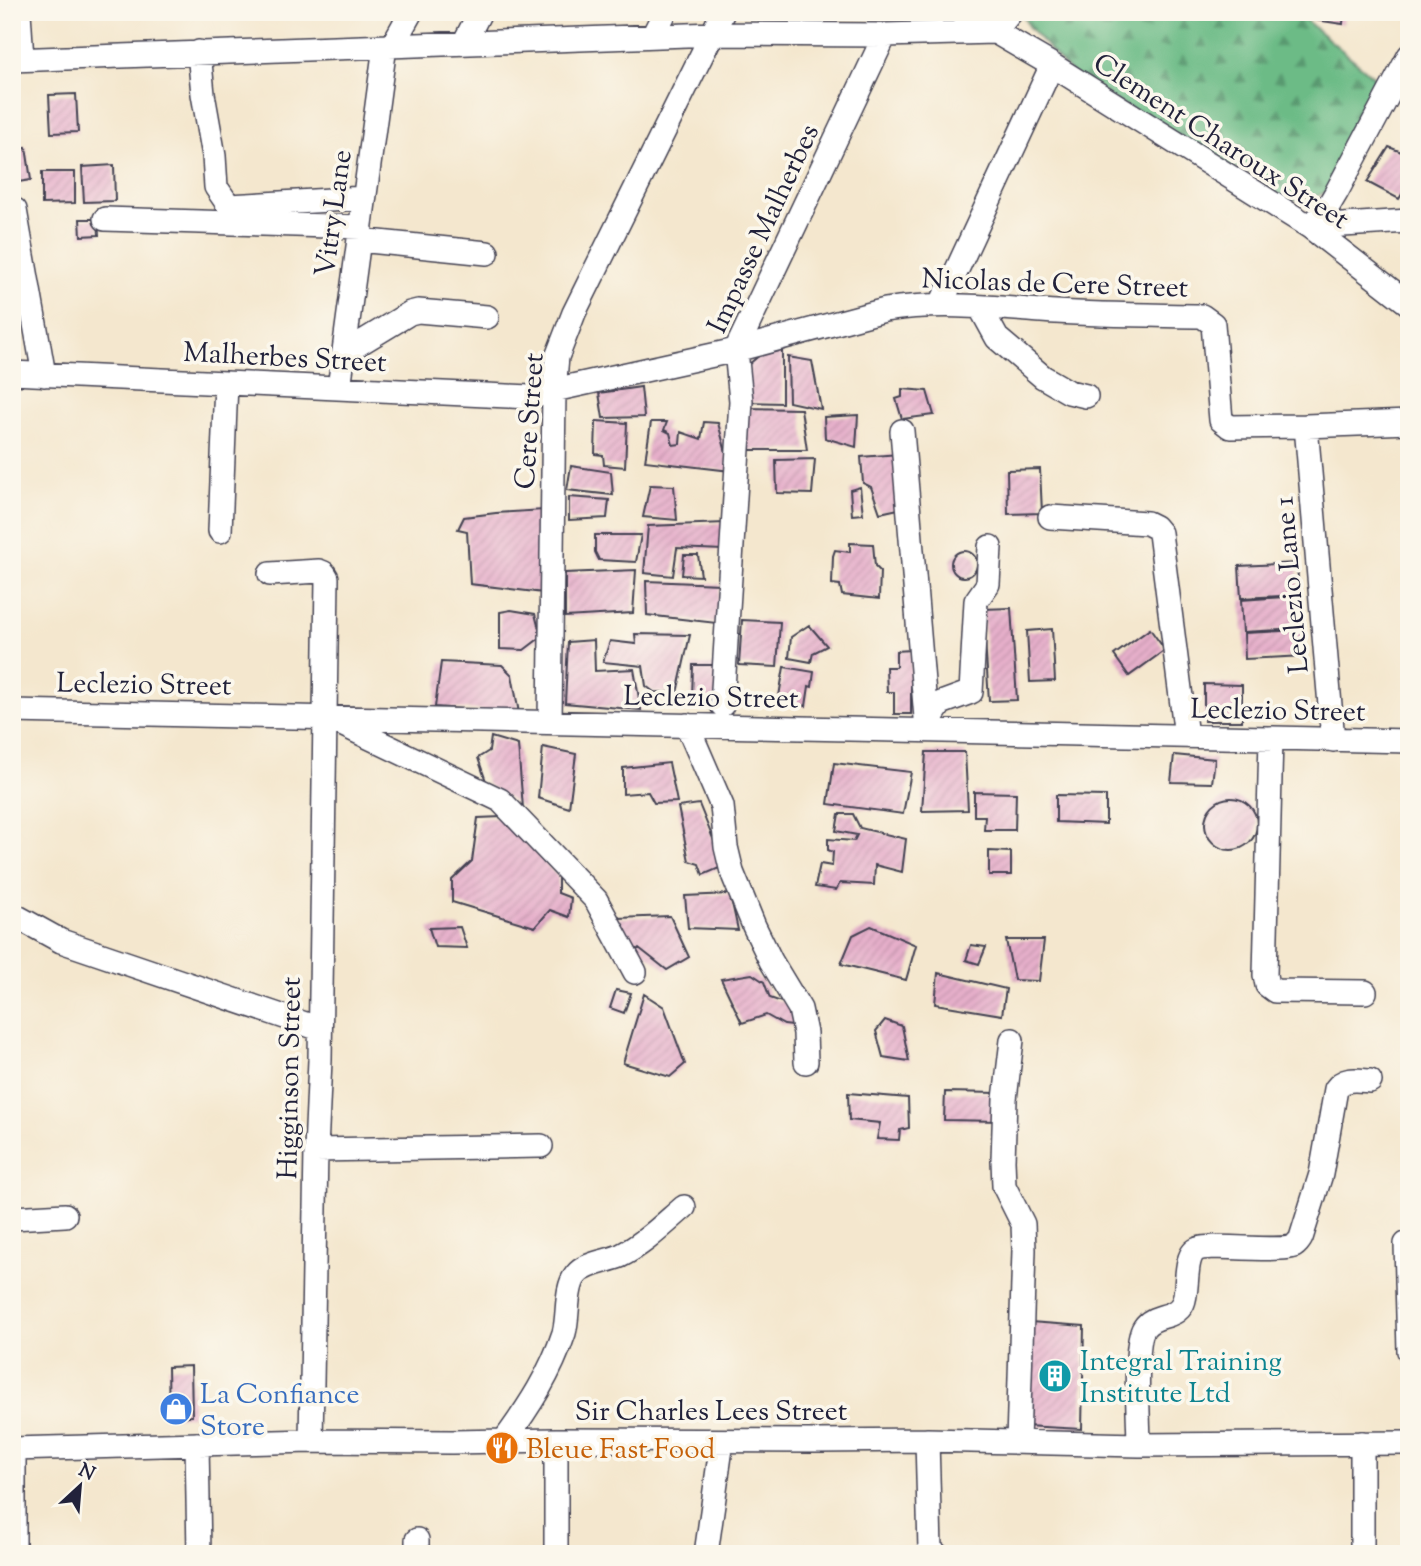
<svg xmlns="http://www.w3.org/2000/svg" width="1421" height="1566" viewBox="0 0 1421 1566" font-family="'Sorts Mill Goudy',serif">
<defs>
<pattern id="forest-firs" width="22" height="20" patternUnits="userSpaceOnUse" patternTransform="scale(1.75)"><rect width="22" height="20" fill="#6cbb86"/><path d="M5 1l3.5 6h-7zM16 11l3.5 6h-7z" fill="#58986f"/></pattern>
<pattern id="building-hatch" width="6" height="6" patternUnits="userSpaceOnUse" patternTransform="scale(1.75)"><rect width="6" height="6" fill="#e6afca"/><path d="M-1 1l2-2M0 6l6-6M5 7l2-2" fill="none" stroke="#c596ae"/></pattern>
</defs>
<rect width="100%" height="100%" fill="#fbf7ec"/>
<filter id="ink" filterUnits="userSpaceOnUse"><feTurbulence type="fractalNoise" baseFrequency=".0143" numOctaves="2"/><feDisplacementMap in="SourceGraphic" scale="14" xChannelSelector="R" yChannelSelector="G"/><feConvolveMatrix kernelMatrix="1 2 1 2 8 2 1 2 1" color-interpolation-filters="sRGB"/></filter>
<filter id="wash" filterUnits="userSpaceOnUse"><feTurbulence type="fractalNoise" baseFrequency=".00686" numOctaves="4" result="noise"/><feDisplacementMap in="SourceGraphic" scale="28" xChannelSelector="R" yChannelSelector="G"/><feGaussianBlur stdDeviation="1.57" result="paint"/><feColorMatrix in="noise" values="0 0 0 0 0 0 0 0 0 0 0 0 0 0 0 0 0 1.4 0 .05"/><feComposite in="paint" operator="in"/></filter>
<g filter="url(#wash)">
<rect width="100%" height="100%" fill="#f4e7ce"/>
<path fill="url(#forest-firs)" stroke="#476e60" stroke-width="2" d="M 1022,12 L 1303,12 L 1303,18 L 1373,76 L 1378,85 L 1378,93 L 1336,184 L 1322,194 L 1290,201 L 1281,197 L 1255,174 L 1229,166 L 1075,77 L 1028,26 Z"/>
<g id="blocks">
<path fill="url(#building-hatch)" d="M 1315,12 L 1344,12 L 1343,24 L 1315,20 Z
M 76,94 L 78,132 L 51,133 L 49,95 Z
M 26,147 L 31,180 L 12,183 L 12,149 Z
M 1389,147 L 1409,155 L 1409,183 L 1399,199 L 1367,182 Z
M 114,165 L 115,201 L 84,202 L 82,167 Z
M 42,172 L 75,172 L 75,203 L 42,204 Z
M 80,219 L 98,219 L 99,235 L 81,236 Z
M 767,349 L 782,350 L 782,403 L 747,402 L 748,365 Z
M 788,357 L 812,361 L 821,409 L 789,402 Z
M 641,387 L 644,417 L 603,418 L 599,393 Z
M 902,389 L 927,391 L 934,415 L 902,419 L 896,399 L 902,397 Z
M 746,408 L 801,409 L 807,450 L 745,450 Z
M 858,415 L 856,447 L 825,438 L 824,417 Z
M 596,421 L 627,423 L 625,467 L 604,465 L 603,455 L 595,454 Z
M 651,422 L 667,422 L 664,430 L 670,433 L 673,445 L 680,444 L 681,432 L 701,439 L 704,422 L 718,423 L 731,471 L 645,461 Z
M 899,454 L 903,508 L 880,513 L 871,487 L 863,483 L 861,457 Z
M 815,459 L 812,494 L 777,493 L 776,460 Z
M 571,466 L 611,472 L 613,495 L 567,490 Z
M 1040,469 L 1042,513 L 1008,514 L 1007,470 Z
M 650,485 L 674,486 L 677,520 L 643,517 Z
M 860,487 L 863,514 L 852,515 L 850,490 Z
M 569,497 L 609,500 L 607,518 L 569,520 Z
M 544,510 L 544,593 L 470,584 L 467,531 L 458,529 L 464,517 L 496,513 Z
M 725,523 L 723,550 L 677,548 L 673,576 L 644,573 L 648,526 Z
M 595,535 L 641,535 L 636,562 L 599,560 L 595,552 Z
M 850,543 L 873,544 L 875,566 L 880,571 L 879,599 L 842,595 L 840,585 L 832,584 L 833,556 L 835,550 L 850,552 Z
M951 564a13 13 0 1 1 26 0a13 13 0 1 1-26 0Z
M 684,555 L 698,555 L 701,576 L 682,575 Z
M 1297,563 L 1299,595 L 1241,598 L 1239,566 Z
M 636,570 L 633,613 L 565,617 L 565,573 Z
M 646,581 L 720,584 L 716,623 L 647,615 Z
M 1300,596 L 1302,629 L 1243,632 L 1241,600 Z
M 1011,608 L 1017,700 L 989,701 L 983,609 Z
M 511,610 L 535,614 L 541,637 L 524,650 L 500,649 L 500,612 Z
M 742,620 L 780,622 L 777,667 L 739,665 Z
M 809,625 L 827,646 L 813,653 L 811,662 L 789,658 L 791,637 Z
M 1052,629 L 1055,681 L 1030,682 L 1027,631 Z
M 1150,629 L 1165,650 L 1129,676 L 1114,655 Z
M 1302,630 L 1304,656 L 1245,659 L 1244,633 Z
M 635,634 L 690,635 L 677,693 L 654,692 L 646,686 L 643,666 L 603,662 L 610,641 L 636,644 Z
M 594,640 L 595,671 L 634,669 L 641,710 L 565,703 L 568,642 Z
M 911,650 L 911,714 L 894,714 L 894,692 L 887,692 L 886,667 L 896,667 L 896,651 Z
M 441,662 L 502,665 L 512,675 L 519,713 L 435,707 Z
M 693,665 L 723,665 L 716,700 L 692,700 Z
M 784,667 L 814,672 L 812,687 L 809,686 L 806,706 L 778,702 Z
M 1204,684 L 1242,685 L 1242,721 L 1204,721 Z
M 491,737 L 518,745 L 523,808 L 487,784 L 478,758 L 489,751 Z
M 543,747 L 576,754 L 569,808 L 538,798 Z
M 926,752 L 965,752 L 968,810 L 922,811 Z
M 1174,755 L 1215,759 L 1212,783 L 1171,782 Z
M 669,763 L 677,802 L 654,803 L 648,792 L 623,794 L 623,768 Z
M 834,763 L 911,772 L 903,814 L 828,804 Z
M 974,792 L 1016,793 L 1015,830 L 984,830 L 985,816 L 974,816 Z
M 1056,795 L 1106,796 L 1106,824 L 1056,822 Z
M1205 824a26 26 0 1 1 52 0a26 26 0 1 1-52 0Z
M 699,804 L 724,866 L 703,875 L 699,864 L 689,861 L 678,807 Z
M 839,814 L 853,814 L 860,828 L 906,839 L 902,872 L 875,865 L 874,885 L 840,883 L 836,890 L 815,887 L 820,864 L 832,866 L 833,852 L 828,850 L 828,839 L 854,841 L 857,835 L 836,831 Z
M 502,817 L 558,877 L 558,893 L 571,898 L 569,917 L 550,910 L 535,927 L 452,902 L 452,880 L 472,861 L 478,818 Z
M 989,851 L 1011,852 L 1011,875 L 989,875 Z
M 730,894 L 738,930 L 688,928 L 685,896 Z
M 670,916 L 689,957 L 667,970 L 639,948 L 634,953 L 618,918 Z
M 871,926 L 916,945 L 906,980 L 841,964 L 853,935 Z
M 460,927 L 467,948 L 435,947 L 429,928 Z
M 1006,940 L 1044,940 L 1039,981 L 1014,980 Z
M 971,945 L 986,947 L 979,964 L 966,960 Z
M 938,973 L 1006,989 L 1002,1015 L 935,1004 Z
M 752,974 L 764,982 L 770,998 L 790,1005 L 802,1027 L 784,1025 L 766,1015 L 742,1023 L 721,979 Z
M 616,990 L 631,993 L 624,1013 L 610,1008 Z
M 644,994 L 664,1007 L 685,1064 L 670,1077 L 623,1063 Z
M 885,1020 L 902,1026 L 909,1061 L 883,1057 L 876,1031 Z
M 945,1092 L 999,1093 L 1002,1121 L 944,1120 Z
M 848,1093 L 908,1098 L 909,1128 L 900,1130 L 899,1140 L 877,1139 L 880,1123 L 849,1120 Z
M 1030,1322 L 1084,1326 L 1082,1429 L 1025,1426 Z
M 191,1366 L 192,1416 L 169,1417 L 168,1367 Z"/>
</g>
</g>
<g filter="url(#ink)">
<use href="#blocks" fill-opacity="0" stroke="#424051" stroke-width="2"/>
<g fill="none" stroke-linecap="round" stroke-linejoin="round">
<defs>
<path id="minor" d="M 19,12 L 22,59
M 961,12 L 1052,65 L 1310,227 L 1409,304
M 653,36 L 665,12
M 464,43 L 480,12
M 392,46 L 411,12
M 199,52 L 203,94 L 214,156 L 216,187 L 229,206 L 364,198
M 12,60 L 714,34 L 885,35 L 994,32 L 1011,12
M 15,210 L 44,375
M 105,219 L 361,227
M 1310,227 L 1326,210 L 1336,193 L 1409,56
M 1310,227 L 1409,221
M 359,240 L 487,253
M 941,304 L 1052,65
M 980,307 L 997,338 L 1043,377 L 1069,392 L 1086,396
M 344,353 L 410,313 L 418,311 L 487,317
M 12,373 L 530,397 L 554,390 L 736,350 L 885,310 C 942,301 999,308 1056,312 C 1105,315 1153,315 1202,316 L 1213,324 L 1221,420 L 1230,427 L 1306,426 L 1409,422
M 339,388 L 385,46
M 1306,426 L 1333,740
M 902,431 L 927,730
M 1050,517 L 1147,523 L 1155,527 L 1160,533 L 1186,736
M 220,531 L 226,383
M 270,574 L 319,571 L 324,573 L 327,578 L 320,1060 L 316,1150 L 311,1441
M 722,705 L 741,401 L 736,350 L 885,35
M 12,711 L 1409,741
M 335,721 L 500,800 L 596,900 L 635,972
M 550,722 L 554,390 L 557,357 L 574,313 L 723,12
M 927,724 L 941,703 L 971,692 L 976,601 L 988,584 L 990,547
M 687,725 L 722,806 L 726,847 L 732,872 L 741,894 L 754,926 L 771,961 L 800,1009 L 805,1033 L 806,1062
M 1271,738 L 1265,975 L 1267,985 L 1275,991 L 1365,992
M 12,914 L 61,941 L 320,1029
M 1012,1040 L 1005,1099 L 1003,1160 L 1004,1186 L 1023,1224 L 1024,1250 L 1018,1442
M 316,1150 L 541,1146
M 12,1218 L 65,1215
M 1406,1244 L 1409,1351
M 927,1440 L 930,1549 L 936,1554
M 504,1441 C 529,1407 551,1373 564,1333 C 569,1316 565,1288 576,1275 C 585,1263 606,1262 620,1256 C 644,1244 663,1225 684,1207
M 197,1444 L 199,1554
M 1139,1445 C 1139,1422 1133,1344 1144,1328 C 1154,1313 1175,1320 1183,1303 C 1189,1290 1183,1254 1198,1249 C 1203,1247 1209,1248 1214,1247 C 1228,1247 1287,1251 1294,1246 C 1295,1246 1301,1239 1301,1238 L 1321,1174 L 1336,1089 C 1344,1077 1357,1080 1370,1081
M 12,1449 L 311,1441 L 452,1442 L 556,1440 L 817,1441 L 927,1440 L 1139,1445 L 1409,1443
M 14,1449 L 14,1554
M 417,1540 L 417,1554
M 556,1554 L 556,1440
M 706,1554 L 722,1441
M 1362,1554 L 1362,1443"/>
</defs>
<use href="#minor" stroke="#424051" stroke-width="26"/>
<use href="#minor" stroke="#fff" stroke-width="23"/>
</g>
</g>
<defs>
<symbol id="building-disc" viewBox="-11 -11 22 22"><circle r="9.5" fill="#0f9aa8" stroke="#fbf7ec"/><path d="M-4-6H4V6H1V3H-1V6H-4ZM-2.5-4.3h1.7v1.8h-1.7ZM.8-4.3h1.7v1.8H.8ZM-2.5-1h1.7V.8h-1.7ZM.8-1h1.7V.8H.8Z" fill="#fff"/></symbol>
<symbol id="shop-disc" viewBox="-11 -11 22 22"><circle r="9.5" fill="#3f7fe0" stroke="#fbf7ec"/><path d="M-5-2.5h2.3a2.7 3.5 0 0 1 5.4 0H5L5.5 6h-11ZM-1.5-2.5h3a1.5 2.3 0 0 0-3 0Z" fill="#fff"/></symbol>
<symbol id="restaurant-disc" viewBox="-11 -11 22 22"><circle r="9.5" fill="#e8710a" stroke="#fbf7ec"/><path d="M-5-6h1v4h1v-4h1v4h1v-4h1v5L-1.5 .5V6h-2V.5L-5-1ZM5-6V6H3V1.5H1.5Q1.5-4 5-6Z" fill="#fff"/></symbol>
</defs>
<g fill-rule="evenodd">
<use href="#building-disc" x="1036" y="1357" width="38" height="38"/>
<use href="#shop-disc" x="157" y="1390" width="38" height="38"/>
<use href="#restaurant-disc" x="483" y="1429" width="38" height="38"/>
</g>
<g text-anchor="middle" stroke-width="7" stroke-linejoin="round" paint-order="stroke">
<g font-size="28" fill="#22223b" stroke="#fbf7ec">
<text transform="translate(1222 140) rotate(33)" y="10">Clement Charoux Street</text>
<text transform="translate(332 213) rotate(-82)" y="10">Vitry Lane</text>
<text transform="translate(762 228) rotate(-65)" y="10">Impasse Malherbes</text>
<text transform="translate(1055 282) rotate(2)" y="10">Nicolas de Cere Street</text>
<text transform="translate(285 356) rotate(3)" y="10">Malherbes Street</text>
<text transform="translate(528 421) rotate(-86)" y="10">Cere Street</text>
<text transform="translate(1290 585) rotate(-95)" y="10">Leclezio Lane 1</text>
<text transform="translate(144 683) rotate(1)" y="10">Leclezio Street</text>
<text transform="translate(711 696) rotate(1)" y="10">Leclezio Street</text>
<text transform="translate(1278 709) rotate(1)" y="10">Leclezio Street</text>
<text transform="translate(288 1078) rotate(-89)" y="10">Higginson Street</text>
<text x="711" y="1420">Sir Charles Lees Street</text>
</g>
<g font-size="28" fill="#0d838f" stroke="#fbf7ec" text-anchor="start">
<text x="1080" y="1370">Integral Training<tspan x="1080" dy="32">Institute Ltd</tspan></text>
</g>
<g font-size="28" fill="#366cbe" stroke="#fbf7ec" text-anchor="start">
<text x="200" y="1403">La Confiance<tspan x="200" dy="32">Store</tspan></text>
</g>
<g font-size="28" fill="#c56008" stroke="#fbf7ec" text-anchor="start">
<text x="526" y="1458">Bleue Fast Food</text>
</g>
</g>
<rect width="1421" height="1566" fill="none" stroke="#fbf7ec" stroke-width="42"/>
<g transform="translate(80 1486) rotate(26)" stroke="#fbf7ec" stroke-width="5" paint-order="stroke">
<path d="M0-5L12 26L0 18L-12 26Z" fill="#22223b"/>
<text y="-10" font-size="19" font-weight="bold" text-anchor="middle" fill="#22223b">N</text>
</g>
</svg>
